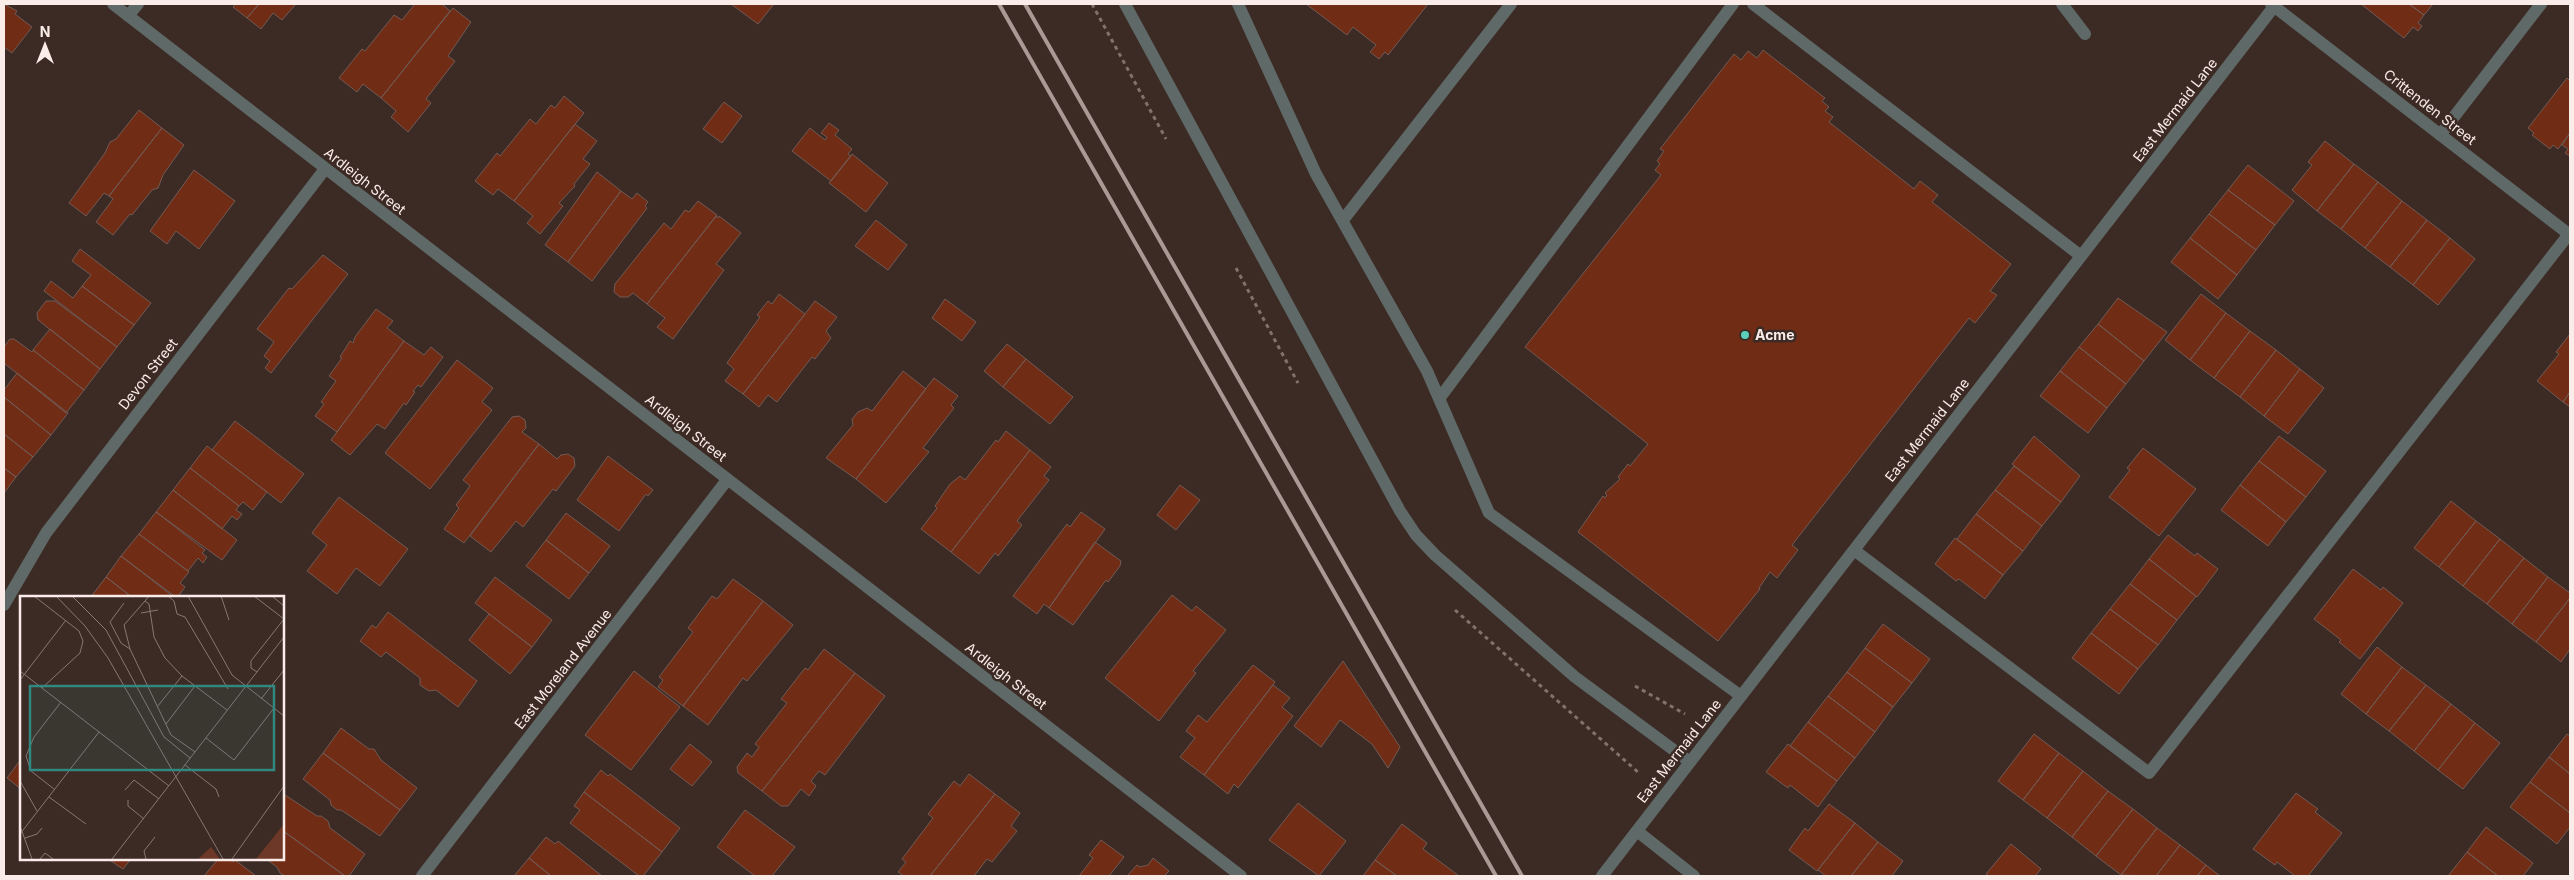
<svg xmlns="http://www.w3.org/2000/svg" width="2574" height="880" viewBox="0 0 2574 880" font-family="Inter,sans-serif">
<rect width="100%" height="100%" fill="#3c2a24"/>
<path fill="#712c15" stroke="#715b54" d="M 4,4 L 17,11 L 15,14 L 32,27 L 12,53 L 4,47 Z
M 236,4 L 259,4 L 247,18 L 233,7 Z
M 259,4 L 296,4 L 282,20 L 273,13 L 261,29 L 247,18 Z
M 415,4 L 442,4 L 450,11 L 381,98 L 363,84 L 357,92 L 339,78 L 362,49 L 365,51 L 394,15 L 402,20 Z
M 731,4 L 774,4 L 758,24 Z
M 1306,4 L 1428,4 L 1388,55 L 1385,52 L 1379,59 L 1370,52 L 1376,45 L 1353,27 L 1347,35 Z
M 2361,4 L 2409,4 L 2424,15 L 2418,23 L 2422,26 L 2418,31 L 2413,27 L 2404,38 Z
M 2409,4 L 2433,4 L 2424,15 Z
M 453,8 L 471,22 L 448,56 L 455,61 L 426,99 L 431,103 L 408,132 L 391,117 L 396,111 L 381,98 Z
M 1763,50 L 1825,98 L 1822,101 L 1829,107 L 1825,111 L 1833,117 L 1829,122 L 1914,189 L 1920,181 L 1938,195 L 1932,202 L 2011,264 L 1990,291 L 1997,295 L 1975,323 L 1969,318 L 1792,545 L 1798,550 L 1777,578 L 1770,572 L 1759,588 L 1760,589 L 1718,641 L 1578,532 L 1603,496 L 1605,498 L 1607,495 L 1605,493 L 1620,479 L 1618,477 L 1628,464 L 1630,466 L 1648,444 L 1525,347 L 1661,175 L 1655,170 L 1660,164 L 1657,161 L 1664,151 L 1660,149 L 1734,54 L 1741,60 L 1748,51 L 1757,58 Z
M 2567,78 L 2570,81 L 2570,133 L 2558,149 L 2553,145 L 2550,149 L 2532,135 L 2534,133 L 2528,128 Z
M 564,96 L 584,113 L 514,201 L 498,189 L 493,195 L 475,181 L 497,153 L 500,156 L 530,119 L 536,124 L 551,105 L 555,108 Z
M 724,102 L 742,116 L 722,143 L 703,129 Z
M 139,110 L 162,128 L 109,196 L 104,193 L 86,216 L 69,203 L 105,153 L 110,142 L 116,139 Z
M 829,123 L 839,130 L 835,135 L 852,149 L 848,154 L 851,156 L 831,181 L 792,151 L 810,128 L 825,140 L 827,137 L 821,133 Z
M 575,124 L 597,141 L 583,159 L 590,164 L 574,184 L 575,186 L 559,203 L 563,206 L 540,234 L 527,223 L 533,216 L 514,201 Z
M 162,128 L 184,145 L 163,175 L 158,188 L 152,190 L 132,215 L 130,214 L 113,235 L 96,222 L 113,199 L 109,196 Z
M 2570,133 L 2570,156 L 2565,153 L 2568,149 L 2562,145 Z
M 2325,141 L 2354,164 L 2317,211 L 2292,190 L 2312,165 L 2308,162 Z
M 852,154 L 888,183 L 866,212 L 829,183 Z
M 2354,164 L 2378,182 L 2341,229 L 2317,211 Z
M 2248,165 L 2294,201 L 2275,225 L 2228,190 Z
M 194,170 L 235,201 L 199,249 L 176,231 L 167,244 L 150,231 Z
M 597,172 L 621,191 L 568,262 L 545,245 Z
M 2378,182 L 2402,201 L 2365,248 L 2341,229 Z
M 2228,190 L 2275,225 L 2256,250 L 2209,214 Z
M 621,191 L 632,199 L 637,193 L 648,202 L 645,206 L 647,208 L 592,281 L 568,262 Z
M 698,201 L 717,215 L 647,304 L 633,293 L 628,297 L 620,297 L 614,292 L 615,284 L 664,223 L 671,229 L 685,210 L 689,212 Z
M 2402,201 L 2427,220 L 2390,267 L 2365,248 Z
M 2209,214 L 2256,250 L 2237,275 L 2190,238 Z
M 716,216 L 718,218 L 719,216 L 741,233 L 716,264 L 724,270 L 673,339 L 657,327 L 665,318 L 647,304 Z
M 876,220 L 907,245 L 888,270 L 855,246 Z
M 2427,220 L 2450,238 L 2413,285 L 2390,267 Z
M 2190,238 L 2237,275 L 2218,299 L 2171,262 Z
M 2450,238 L 2475,259 L 2438,305 L 2413,285 Z
M 80,249 L 151,303 L 134,325 L 82,286 L 91,275 L 72,261 Z
M 323,255 L 348,274 L 271,373 L 265,368 L 270,361 L 264,356 L 274,342 L 257,329 L 289,288 L 292,289 Z
M 51,281 L 73,298 L 82,286 L 134,325 L 117,347 L 44,291 Z
M 779,294 L 805,314 L 743,394 L 725,381 L 734,369 L 727,363 L 760,317 L 757,315 L 768,301 L 772,304 Z
M 2201,294 L 2226,313 L 2190,360 L 2165,340 Z
M 2118,298 L 2167,332 L 2144,361 L 2098,324 Z
M 945,299 L 976,322 L 962,341 L 932,318 Z
M 46,301 L 55,301 L 117,347 L 100,369 L 38,320 L 37,313 Z
M 815,301 L 837,317 L 826,331 L 831,338 L 815,359 L 812,357 L 777,402 L 768,395 L 759,407 L 743,394 Z
M 376,309 L 393,321 L 387,328 L 404,341 L 337,432 L 315,416 L 324,404 L 321,402 L 336,381 L 329,376 L 342,358 L 340,357 L 350,341 L 353,343 L 355,337 Z
M 2226,313 L 2250,331 L 2214,378 L 2190,360 Z
M 2098,324 L 2144,361 L 2126,384 L 2079,347 Z
M 50,329 L 100,369 L 84,390 L 33,350 Z
M 2250,331 L 2276,350 L 2240,397 L 2214,378 Z
M 2570,334 L 2570,392 L 2563,402 L 2537,381 L 2559,354 L 2556,352 Z
M 10,339 L 14,339 L 32,352 L 33,350 L 84,390 L 66,413 L 4,363 L 4,347 Z
M 404,341 L 424,355 L 431,347 L 443,357 L 421,387 L 418,385 L 413,391 L 415,392 L 406,405 L 404,403 L 385,429 L 377,424 L 350,455 L 331,440 Z
M 1007,344 L 1026,359 L 1003,387 L 984,371 Z
M 2079,347 L 2126,384 L 2107,408 L 2060,371 Z
M 2276,350 L 2300,369 L 2264,416 L 2240,397 Z
M 1026,359 L 1073,397 L 1050,424 L 1003,387 Z
M 457,360 L 493,388 L 482,402 L 492,410 L 430,489 L 385,453 Z
M 2300,369 L 2324,388 L 2288,434 L 2264,416 Z
M 903,371 L 926,389 L 856,479 L 826,458 L 853,425 L 852,419 L 858,412 L 867,408 L 872,411 Z
M 2060,371 L 2107,408 L 2088,433 L 2040,396 Z
M 17,373 L 68,413 L 51,435 L 4,397 L 4,390 Z
M 934,378 L 958,396 L 951,405 L 954,408 L 923,448 L 929,452 L 886,503 L 856,479 Z
M 2570,392 L 2570,407 L 2563,402 Z
M 4,397 L 51,435 L 33,457 L 4,434 Z
M 519,416 L 525,420 L 526,428 L 522,432 L 539,444 L 464,543 L 444,529 L 459,508 L 456,505 L 470,486 L 463,480 L 512,417 Z
M 235,421 L 304,474 L 281,503 L 212,450 Z
M 1006,431 L 1030,450 L 951,552 L 921,529 L 937,508 L 935,506 L 950,484 L 960,476 L 965,480 L 996,440 L 998,442 Z
M 4,434 L 33,457 L 16,477 L 4,468 Z
M 2034,436 L 2080,476 L 2061,502 L 2012,464 Z
M 2279,436 L 2326,471 L 2306,497 L 2259,461 Z
M 539,444 L 557,459 L 561,455 L 568,454 L 574,458 L 575,466 L 556,491 L 553,489 L 523,527 L 516,521 L 491,552 L 470,536 Z
M 207,446 L 267,492 L 253,510 L 243,502 L 239,506 L 190,468 Z
M 2143,448 L 2196,489 L 2159,536 L 2109,497 L 2130,470 L 2127,468 Z
M 1030,450 L 1051,467 L 1044,476 L 1049,480 L 1017,521 L 1022,525 L 998,556 L 995,553 L 979,574 L 951,552 Z
M 608,456 L 653,490 L 648,496 L 646,494 L 619,531 L 577,500 Z
M 2259,461 L 2306,497 L 2286,522 L 2240,485 Z
M 2014,466 L 2061,502 L 2042,526 L 1995,490 Z
M 4,468 L 16,477 L 4,493 Z
M 190,468 L 239,506 L 236,510 L 242,514 L 237,520 L 232,516 L 222,529 L 173,490 Z
M 1180,485 L 1200,500 L 1176,530 L 1157,515 Z
M 2240,485 L 2286,522 L 2268,546 L 2221,510 Z
M 173,490 L 237,540 L 222,560 L 156,512 Z
M 1995,490 L 2042,526 L 2023,551 L 1976,514 Z
M 339,497 L 408,549 L 380,586 L 356,568 L 337,594 L 307,571 L 327,545 L 312,533 Z
M 2451,501 L 2476,521 L 2439,567 L 2414,548 Z
M 156,512 L 205,550 L 202,553 L 207,557 L 203,563 L 198,558 L 188,571 L 139,534 Z
M 1081,512 L 1105,529 L 1049,608 L 1044,604 L 1037,614 L 1013,596 L 1067,524 L 1070,527 Z
M 566,513 L 610,546 L 589,573 L 546,540 Z
M 1976,514 L 2023,551 L 2003,575 L 1957,539 Z
M 2476,521 L 2500,539 L 2463,586 L 2439,567 Z
M 139,534 L 189,572 L 180,583 L 185,587 L 177,598 L 121,556 Z
M 2168,535 L 2195,556 L 2197,553 L 2218,569 L 2197,597 L 2149,559 Z
M 1955,538 L 2003,575 L 1985,599 L 1959,579 L 1956,581 L 1935,564 Z
M 2500,539 L 2524,558 L 2487,604 L 2463,586 Z
M 546,540 L 589,573 L 569,599 L 526,566 Z
M 1095,542 L 1121,561 L 1120,566 L 1108,582 L 1106,580 L 1073,625 L 1049,608 Z
M 121,556 L 175,598 L 133,598 L 106,577 Z
M 2524,558 L 2548,577 L 2512,624 L 2487,604 Z
M 2149,559 L 2196,596 L 2177,620 L 2130,584 Z
M 2353,569 L 2381,590 L 2383,587 L 2403,603 L 2360,659 L 2339,642 L 2341,640 L 2314,619 Z
M 106,577 L 133,598 L 90,598 Z
M 495,577 L 552,620 L 532,647 L 475,603 Z
M 2548,577 L 2570,593 L 2570,598 L 2536,642 L 2512,624 Z
M 733,579 L 763,601 L 683,706 L 658,687 L 663,680 L 659,677 L 693,632 L 688,628 L 712,596 L 717,599 Z
M 2130,584 L 2177,620 L 2158,645 L 2110,609 Z
M 1172,595 L 1192,611 L 1196,606 L 1226,630 L 1193,671 L 1196,673 L 1159,721 L 1105,678 Z
M 2570,598 L 2570,649 L 2561,662 L 2536,642 Z
M 763,601 L 793,625 L 747,681 L 743,678 L 708,725 L 683,706 Z
M 2110,609 L 2158,645 L 2138,669 L 2091,633 Z
M 388,612 L 477,681 L 458,707 L 436,690 L 429,691 L 420,685 L 420,678 L 386,652 L 381,657 L 360,641 L 372,625 L 376,628 Z
M 489,614 L 532,647 L 510,674 L 469,640 Z
M 1883,624 L 1930,659 L 1912,683 L 1865,648 Z
M 2091,633 L 2138,669 L 2119,694 L 2072,658 Z
M 2377,647 L 2402,667 L 2366,714 L 2341,694 Z
M 1865,648 L 1912,683 L 1893,707 L 1847,672 Z
M 824,649 L 855,673 L 762,791 L 738,773 L 737,767 L 747,753 L 752,757 L 759,747 L 755,744 L 787,703 L 781,699 L 805,668 L 808,670 Z
M 1343,661 L 1400,747 L 1388,768 L 1372,744 L 1340,720 L 1321,747 L 1294,726 Z
M 1253,665 L 1275,682 L 1204,775 L 1180,757 L 1195,738 L 1186,731 L 1198,715 L 1207,722 Z
M 2402,667 L 2426,685 L 2389,731 L 2366,714 Z
M 634,671 L 680,707 L 631,770 L 585,735 Z
M 1847,672 L 1893,707 L 1875,732 L 1828,696 Z
M 855,673 L 885,696 L 825,775 L 819,771 L 811,781 L 816,786 L 809,796 L 801,789 L 788,806 L 781,806 L 762,791 Z
M 1273,685 L 1290,698 L 1282,707 L 1293,716 L 1238,788 L 1234,784 L 1228,794 L 1204,775 Z
M 2426,685 L 2451,704 L 2414,751 L 2389,731 Z
M 1828,696 L 1875,732 L 1855,758 L 1808,722 Z
M 2451,704 L 2475,723 L 2438,770 L 2414,751 Z
M 1808,722 L 1855,758 L 1837,781 L 1790,746 Z
M 2475,723 L 2500,743 L 2463,789 L 2438,770 Z
M 341,728 L 369,749 L 374,749 L 381,760 L 417,788 L 400,810 L 323,753 Z
M 2034,734 L 2059,753 L 2023,800 L 1998,781 Z
M 2567,734 L 2570,736 L 2570,774 L 2549,757 Z
M 690,744 L 712,762 L 692,786 L 670,769 Z
M 1788,744 L 1837,781 L 1818,807 L 1790,785 L 1788,788 L 1766,772 Z
M 323,753 L 400,810 L 380,836 L 341,810 L 337,810 L 331,805 L 330,800 L 303,779 Z
M 2059,753 L 2083,771 L 2047,818 L 2023,800 Z
M 2549,757 L 2570,774 L 2570,813 L 2530,782 Z
M 21,759 L 21,789 L 7,778 Z
M 601,770 L 608,776 L 610,774 L 680,828 L 662,852 L 584,792 Z
M 2083,771 L 2108,791 L 2072,837 L 2047,818 Z
M 969,774 L 995,794 L 930,876 L 904,876 L 898,872 L 906,862 L 902,859 L 933,818 L 928,814 L 954,781 L 960,786 Z
M 2530,782 L 2570,813 L 2570,827 L 2557,844 L 2510,807 Z
M 2108,791 L 2133,809 L 2096,856 L 2072,837 Z
M 584,792 L 662,852 L 643,876 L 639,876 L 570,823 L 580,810 L 574,806 Z
M 282,793 L 317,816 L 321,816 L 328,821 L 330,828 L 365,854 L 349,876 L 345,876 L 282,830 Z
M 2296,793 L 2318,809 L 2315,812 L 2342,833 L 2308,876 L 2295,876 L 2277,862 L 2275,865 L 2253,849 Z
M 995,794 L 1020,813 L 1011,826 L 1017,831 L 992,862 L 987,859 L 974,876 L 930,876 Z
M 1298,803 L 1346,841 L 1319,876 L 1269,840 Z
M 1829,804 L 1855,823 L 1817,871 L 1789,850 L 1805,828 L 1808,831 Z
M 2133,809 L 2157,828 L 2121,875 L 2096,856 Z
M 745,810 L 795,847 L 772,876 L 755,876 L 717,847 Z
M 1855,823 L 1878,842 L 1851,876 L 1826,876 L 1818,870 Z
M 1402,824 L 1427,843 L 1423,849 L 1459,876 L 1397,876 L 1375,860 Z
M 2486,827 L 2533,863 L 2523,876 L 2498,876 L 2467,852 Z
M 2157,828 L 2180,845 L 2156,876 L 2121,875 Z
M 282,830 L 345,876 L 285,876 L 280,873 L 277,867 L 266,859 L 282,859 Z
M 546,837 L 555,844 L 558,841 L 602,876 L 551,876 L 529,858 Z
M 1101,840 L 1124,857 L 1109,876 L 1079,876 L 1093,858 L 1089,855 Z
M 1878,842 L 1903,861 L 1892,876 L 1851,876 Z
M 2011,844 L 2041,869 L 2035,876 L 1989,876 L 1986,874 Z
M 2180,845 L 2206,865 L 2197,876 L 2156,876 Z
M 2467,852 L 2498,876 L 2448,876 Z
M 529,858 L 551,876 L 514,876 Z
M 1153,858 L 1169,871 L 1164,876 L 1127,876 L 1137,865 L 1140,867 L 1148,865 Z
M 108,859 L 131,859 L 123,869 Z
M 218,859 L 229,859 L 233,862 L 235,860 L 256,876 L 204,876 Z
M 1375,860 L 1397,876 L 1363,876 Z
M 2206,865 L 2220,876 L 2197,876 Z"/>
<g fill="none" stroke-linecap="round" stroke-linejoin="round">
<path stroke="#82726c" stroke-width="3" stroke-dasharray="4 4" stroke-linecap="butt" d="M 1092,4 L 1166,139
M 1236,268 L 1298,383
M 1455,610 L 1639,773
M 1635,686 L 1685,714"/>
<path stroke="#5f6967" stroke-width="12" d="M 113,4 L 1241,876
M 1125,4 L 1400,511 L 1416,535 L 1435,555 L 1575,677 L 1690,762
M 1238,4 L 1316,174 L 1427,371 L 1489,513 L 1741,696
M 1753,4 L 2081,256
M 2062,4 L 2085,34
M 2271,4 L 2570,235
M 128,16 L 138,4
M 2440,135 L 2541,4
M 1343,220 L 1511,4
M 1439,399 L 1733,4
M 1854,550 L 2149,773 L 2569,234
M 4,605 L 46,533 L 325,169
M 1637,831 L 1694,876
M 422,876 L 727,480
M 1602,876 L 2276,4"/>
<path stroke="#a99a95" stroke-width="4" d="M 999,4 L 1496,876
M 1025,4 L 1522,876"/>
</g>
<circle fill="#5ccebb" stroke="#3c2a24" stroke-width="2" cx="1745" cy="335" r="5"/>
<g text-anchor="middle" stroke-width="5" stroke-linejoin="round" paint-order="stroke">
<g font-size="14" fill="#faede9" stroke="#3c2a24">
<text transform="translate(2430 107) rotate(38)" y="5">Crittenden Street</text>
<text transform="translate(2175 110) rotate(-52)" y="5">East Mermaid Lane</text>
<text transform="translate(365 181) rotate(38)" y="5">Ardleigh Street</text>
<text transform="translate(148 374) rotate(-52)" y="5">Devon Street</text>
<text transform="translate(686 428) rotate(38)" y="5">Ardleigh Street</text>
<text transform="translate(1927 430) rotate(-52)" y="5">East Mermaid Lane</text>
<text transform="translate(563 669) rotate(-52)" y="5">East Moreland Avenue</text>
<text transform="translate(1006 676) rotate(38)" y="5">Ardleigh Street</text>
<text transform="translate(1679 751) rotate(-52)" y="5">East Mermaid Lane</text>
</g>
<g font-size="14" font-weight="bold" fill="#faede9" stroke="#3c2a24" text-anchor="start">
<text x="1755" y="340">Acme</text>
</g>
</g>
<g transform="translate(20 596)">
<rect width="264" height="264" fill="#3c2a24"/>
<path d="M 191,251 L 200,263 L 178,263 L 189,253 Z" fill="#6d3827"/>
<path d="M 264,228 L 264,263 L 236,263 Z" fill="#6d3827"/>
<path fill="none" stroke="#887873" stroke-width="1" d="M 14,0 L 59,35 L 63,45 L 60,57 L 22,92M 36,0 L 65,30 L 88,62 L 203,263M 52,0 L 86,34 L 144,141 L 170,162M 129,0 L 125,5 L 129,8 L 134,41 L 145,62 L 162,80M 148,0 L 154,5 L 157,18 L 165,21 L 208,93M 168,0 L 212,79 L 264,120M 201,0 L 209,24M 234,0 L 264,23M 252,0 L 264,10M 125,5 L 104,29 L 110,53 L 151,139 L 175,156M 104,7 L 90,26 L 101,47 L 110,53M 121,17 L 138,14M 0,75 L 149,190M 237,76 L 231,72 L 231,65 L 264,23M 0,84 L 46,24M 241,103 L 264,74M 137,111 L 162,80 L 207,114M 146,128 L 175,90M 186,142 L 214,164 L 254,112M 165,169 L 196,193 L 199,201M 0,185 L 17,215M 34,193 L 11,175 L 6,160 L 14,141 L 41,106M 105,194 L 114,184 L 139,203M 29,201 L 66,228M 108,204 L 108,210 L 124,223M 0,230 L 12,263M 0,238 L 79,136M 5,242 L 17,238 L 22,232M 20,263 L 25,257 L 33,263M 92,263 L 264,41M 126,263 L 124,255 L 135,241M 212,263 L 264,190"/>
<path fill="#328880" fill-opacity="0.15" stroke="#328880" stroke-width="2.5" d="M 10,90 L 254,90 L 254,174 L 10,174 Z"/>
<rect width="264" height="264" fill="none" stroke="#faede9" stroke-width="2.5"/>
</g>
<rect width="2574" height="880" fill="none" stroke="#faede9" stroke-width="10"/>
<g transform="translate(45 45)" stroke="#3c2a24" stroke-width="4" paint-order="stroke">
<path d="M0-4L9 19L0 12L-9 19Z" fill="#faede9"/>
<text y="-8" font-size="14" font-weight="bold" text-anchor="middle" fill="#faede9">N</text>
</g>
</svg>
